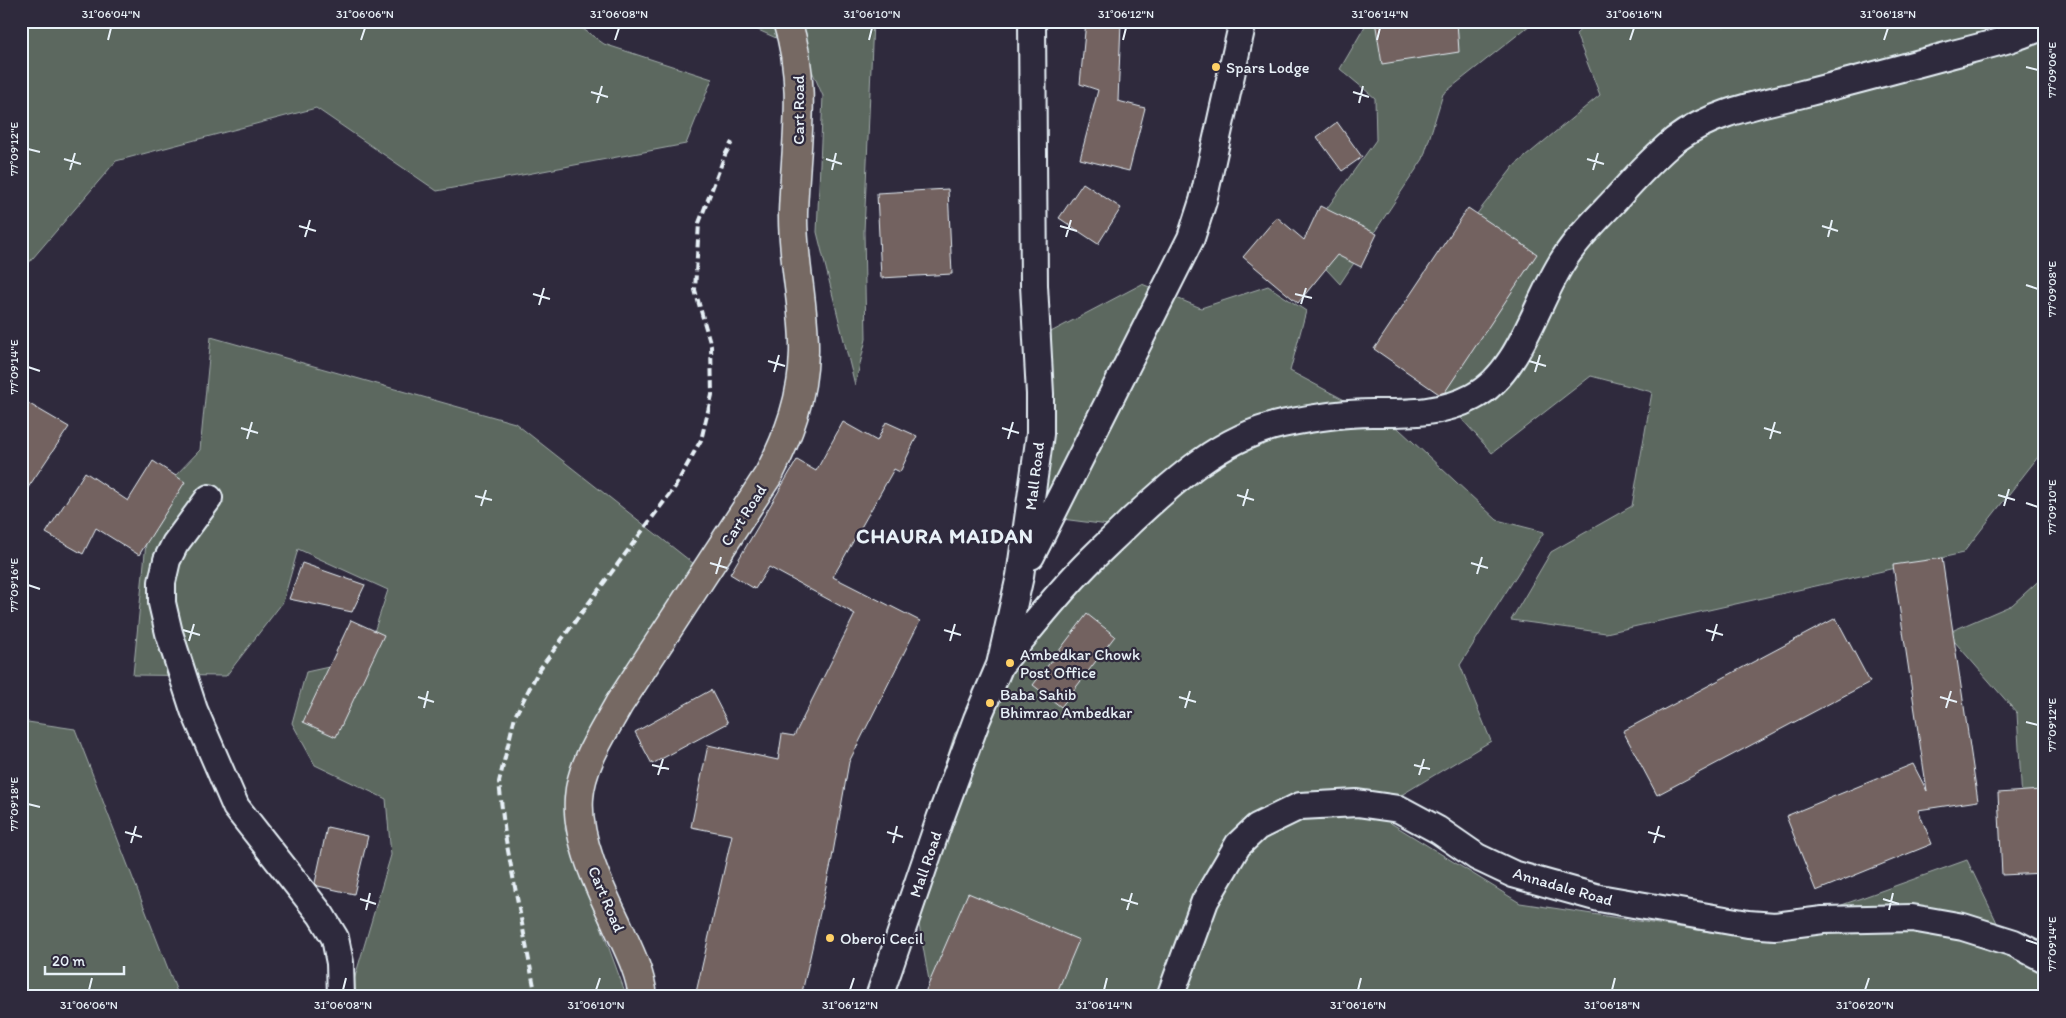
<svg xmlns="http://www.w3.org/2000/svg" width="2066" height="1018" viewBox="0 0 2066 1018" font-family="Itim,sans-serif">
<rect width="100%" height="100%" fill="#2f2a3d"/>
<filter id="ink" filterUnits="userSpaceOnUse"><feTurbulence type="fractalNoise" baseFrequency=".02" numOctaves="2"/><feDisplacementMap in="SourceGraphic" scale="10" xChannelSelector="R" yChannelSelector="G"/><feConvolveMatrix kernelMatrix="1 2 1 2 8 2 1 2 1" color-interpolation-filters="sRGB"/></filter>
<g filter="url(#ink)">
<path fill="#5b685e" stroke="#a2acab" d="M 21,21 L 572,21 L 604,44 L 712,79 L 686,144 L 437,191 L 316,108 L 116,161 L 21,272 Z
M 738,21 L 873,21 L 864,232 L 866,339 L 855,385 L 817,232 L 823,96 L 803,50 Z
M 1368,21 L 1535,21 L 1443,94 L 1423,159 L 1340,284 L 1302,243 L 1376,140 L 1375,98 L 1340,69 Z
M 1590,21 L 1704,21 L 1709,27 L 1932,21 L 2045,21 L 2045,448 L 1963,553 L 1606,633 L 1511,620 L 1551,552 L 1632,506 L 1652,392 L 1591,376 L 1492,453 L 1415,366 L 1445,255 L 1514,166 L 1600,95 L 1576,34 Z
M 1142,284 L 1201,308 L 1268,286 L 1306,311 L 1290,371 L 1399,429 L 1497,520 L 1544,532 L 1460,665 L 1491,741 L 1373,812 L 1520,903 L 1750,938 L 1967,860 L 2014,958 L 2045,966 L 2045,997 L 932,997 L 910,874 L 955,733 L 1132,528 L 1054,518 L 1029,459 L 1030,343 Z
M 211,337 L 515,423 L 694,564 L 577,753 L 565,829 L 627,997 L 349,997 L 391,855 L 386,799 L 315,765 L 292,723 L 306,672 L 365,659 L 388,590 L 298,549 L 283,602 L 226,676 L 133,675 L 150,502 L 200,450 Z
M 2045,575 L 2045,841 L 2024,836 L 2017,713 L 1947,633 L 2012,605 Z
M 21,721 L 75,729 L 179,997 L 21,997 Z"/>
<path fill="#736260" stroke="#e8f1f8" d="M 1086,21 L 1121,21 L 1118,101 L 1145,108 L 1129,171 L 1080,159 L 1098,90 L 1080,84 Z
M 1375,21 L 1457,21 L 1459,52 L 1382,64 Z
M 1337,122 L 1362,157 L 1342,171 L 1317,137 Z
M 1083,183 L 1121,208 L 1098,244 L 1059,218 Z
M 948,189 L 952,274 L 881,278 L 877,193 Z
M 1320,206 L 1377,234 L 1361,267 L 1337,255 L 1298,303 L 1243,257 L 1277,217 L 1304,240 Z
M 1468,208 L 1537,254 L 1445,392 L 1439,394 L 1374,349 Z
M 21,399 L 69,427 L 21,498 Z
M 843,422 L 877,441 L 886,422 L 917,436 L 900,472 L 894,469 L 833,577 L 920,621 L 849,762 L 831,864 L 801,997 L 695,997 L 732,835 L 691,827 L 708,745 L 778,760 L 782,734 L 794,736 L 855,614 L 769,567 L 755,589 L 730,574 L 797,460 L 816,471 Z
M 153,461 L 185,482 L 139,555 L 96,528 L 83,554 L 46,533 L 85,472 L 128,501 Z
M 1942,558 L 1978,801 L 1918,810 L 1932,844 L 1816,891 L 1786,816 L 1913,764 L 1927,791 L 1893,565 Z
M 302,563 L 365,585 L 352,612 L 289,599 Z
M 1087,614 L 1115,636 L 1061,707 L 1033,685 Z
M 1836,618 L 1870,682 L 1657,795 L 1623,731 Z
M 351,620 L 384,635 L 336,737 L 303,722 Z
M 711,690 L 728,723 L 652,764 L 635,732 Z
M 2041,790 L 2045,873 L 2002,875 L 1998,793 Z
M 327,827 L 368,836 L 354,894 L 318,886 L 315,883 Z
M 968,893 L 1079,940 L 1055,997 L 923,997 Z"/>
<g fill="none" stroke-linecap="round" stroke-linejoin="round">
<defs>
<path id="minor" d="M 209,498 L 175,544 L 167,560 L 162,582 L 162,603 L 169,633 L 194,710 L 236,807 L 321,915 L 335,938 L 340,963 L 341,997
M 1031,556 L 1191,238 L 1203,201 L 1243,21
M 1000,665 C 1026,634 1052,600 1080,571 C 1096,554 1114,538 1131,521 C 1174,481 1222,437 1282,424 C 1311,418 1343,413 1372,413 C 1407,413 1441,414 1473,397 C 1520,373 1536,301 1564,259 C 1578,237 1598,218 1615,200 C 1634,179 1653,158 1675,140 C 1712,112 1757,105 1802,94 C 1850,82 1898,69 1946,56 C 1978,47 2015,40 2045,25
M 879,997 L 940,819 L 977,719 L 1000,665 L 1020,576 L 1040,434 L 1040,394 L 1034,285 L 1032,21
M 1170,997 L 1205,901 L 1238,845 L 1257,827 L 1300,806 L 1357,803 L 1399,809 L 1438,830 L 1477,857 L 1513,874 L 1599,898 L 1748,924 L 1775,926 L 1823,920 L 1912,918 L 1963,927 L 2014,943 L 2045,959"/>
<path id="primary" d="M 643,997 C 640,970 627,947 616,922 C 599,887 576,838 579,798 C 581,765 603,733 619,704 L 769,474 C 789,435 803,397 804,352 C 805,306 792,259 793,213 C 795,147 808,85 787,21"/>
</defs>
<use href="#minor" stroke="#e8f1f8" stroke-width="30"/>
<use href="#primary" stroke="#e8f1f8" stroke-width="31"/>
<use href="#minor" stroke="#2f2a3d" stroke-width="26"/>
<use href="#primary" stroke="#766964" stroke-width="28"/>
<path stroke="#e8f1f8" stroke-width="4" stroke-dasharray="8 4" stroke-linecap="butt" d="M 536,997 L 505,835 L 499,782 L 515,716 L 539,670 L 675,487 L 701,440 L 712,395 L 711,346 L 695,290 L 699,223 L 725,155 L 732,142"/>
</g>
</g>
<path fill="none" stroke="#e8f1f8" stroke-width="2" d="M 108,40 L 111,28M 361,40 L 365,28M 615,40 L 619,28M 869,40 L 872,28M 1123,40 L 1126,28M 1377,40 L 1380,28M 1630,40 L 1634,28M 1884,40 L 1888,28M 2026,67 L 2038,70M 591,92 L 608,97M 1353,92 L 1369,97M 597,103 L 602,86M 1359,103 L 1363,86M 28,149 L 40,152M 64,159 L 81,164M 826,159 L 842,164M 1587,159 L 1604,164M 70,170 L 75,153M 832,170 L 836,153M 1593,170 L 1598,153M 299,226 L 316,231M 1060,226 L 1077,231M 1822,226 L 1838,231M 305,237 L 310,220M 1066,237 L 1071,220M 1828,237 L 1832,220M 2026,285 L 2038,289M 533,294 L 550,299M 1295,294 L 1312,298M 1301,304 L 1306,288M 539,305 L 544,288M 768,361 L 785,366M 1529,361 L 1546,366M 28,367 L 40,371M 774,372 L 779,355M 1535,372 L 1540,355M 241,428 L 258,433M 1002,428 L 1019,433M 1764,428 L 1781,433M 247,439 L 252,422M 1008,439 L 1013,422M 1770,439 L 1775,422M 1237,495 L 1254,500M 1998,495 L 2015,500M 475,496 L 492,500M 2026,503 L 2038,507M 481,506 L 486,490M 1243,506 L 1248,489M 2004,506 L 2009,489M 710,563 L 727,568M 1471,563 L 1488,568M 716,574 L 721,557M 1477,574 L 1482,557M 28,585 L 40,589M 183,630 L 200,635M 944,630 L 961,635M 1706,630 L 1723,635M 189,641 L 194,624M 950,641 L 955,624M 1712,641 L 1717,624M 418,697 L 434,702M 1179,697 L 1196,702M 1940,697 L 1957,702M 424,708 L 428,691M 1185,708 L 1190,691M 1946,708 L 1951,691M 2026,722 L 2038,725M 652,765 L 669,769M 1414,765 L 1430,769M 658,775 L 663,759M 1419,775 L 1424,759M 28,804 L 40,807M 125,832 L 142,837M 887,832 L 903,837M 1648,832 L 1665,837M 131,843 L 136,826M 893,843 L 897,826M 1654,843 L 1659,826M 360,899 L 376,904M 1121,899 L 1138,904M 1883,899 L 1899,904M 366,910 L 370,893M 1127,910 L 1132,893M 1889,910 L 1893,893M 2026,940 L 2038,944M 89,990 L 92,978M 343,990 L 346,978M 596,990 L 600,978M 850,990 L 854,978M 1104,990 L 1107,978M 1358,990 L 1361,978M 1612,990 L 1615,978M 1865,990 L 1869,978"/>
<g fill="#ffd166" stroke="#2f2a3d" stroke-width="2">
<circle cx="1216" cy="67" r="5"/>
<circle cx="1010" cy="663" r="5"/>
<circle cx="990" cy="703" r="5"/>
<circle cx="830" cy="938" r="5"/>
</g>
<g text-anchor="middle" stroke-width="4.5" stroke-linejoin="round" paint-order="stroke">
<g font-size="16" fill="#e8f1f8" stroke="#2f2a3d" text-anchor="start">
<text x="1226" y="73">Spars Lodge</text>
<text x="1020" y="660">Ambedkar Chowk<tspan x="1020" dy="18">Post Office</tspan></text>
<text x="1000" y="700">Baba Sahib<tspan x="1000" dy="18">Bhimrao Ambedkar</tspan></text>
<text x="840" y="944">Oberoi Cecil</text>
</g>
<g font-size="16" fill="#e8f1f8" stroke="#2f2a3d">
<text transform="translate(798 110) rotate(-90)" y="6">Cart Road</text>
<text transform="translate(1034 476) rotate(-83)" y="6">Mall Road</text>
<text transform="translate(743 515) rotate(-57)" y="6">Cart Road</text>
<text transform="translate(925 864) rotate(-71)" y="6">Mall Road</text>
<text transform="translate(1563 886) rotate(16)" y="6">Annadale Road</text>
<text transform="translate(607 899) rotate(67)" y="6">Cart Road</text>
</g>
<g font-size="21" font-weight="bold" letter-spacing="1" fill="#e8f1f8" stroke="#2f2a3d">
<text x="945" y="543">CHAURA MAIDAN</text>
</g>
</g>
<rect width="2066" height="1018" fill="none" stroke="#2f2a3d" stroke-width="55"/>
<path d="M45 966v8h79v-8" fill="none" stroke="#e8f1f8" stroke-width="2.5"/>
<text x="52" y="966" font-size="15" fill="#e8f1f8" stroke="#2f2a3d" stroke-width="4" paint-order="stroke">20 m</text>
<rect x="28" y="28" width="2010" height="962" fill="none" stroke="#e8f1f8" stroke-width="2"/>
<g font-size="12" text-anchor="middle" fill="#e8f1f8">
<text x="111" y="18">31°06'04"N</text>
<text x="365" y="18">31°06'06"N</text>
<text x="619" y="18">31°06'08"N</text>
<text x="872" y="18">31°06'10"N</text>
<text x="1126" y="18">31°06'12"N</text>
<text x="1380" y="18">31°06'14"N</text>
<text x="1634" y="18">31°06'16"N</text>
<text x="1888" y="18">31°06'18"N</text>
<text transform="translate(2052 70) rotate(-90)" y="4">77°09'06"E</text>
<text transform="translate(14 149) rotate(-90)" y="4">77°09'12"E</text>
<text transform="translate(2052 289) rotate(-90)" y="4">77°09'08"E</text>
<text transform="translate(14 367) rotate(-90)" y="4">77°09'14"E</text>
<text transform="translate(2052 507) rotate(-90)" y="4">77°09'10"E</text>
<text transform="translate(14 585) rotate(-90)" y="4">77°09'16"E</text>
<text transform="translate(2052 725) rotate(-90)" y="4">77°09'12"E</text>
<text transform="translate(14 804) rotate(-90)" y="4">77°09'18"E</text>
<text transform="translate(2052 944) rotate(-90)" y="4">77°09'14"E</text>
<text x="89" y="1009">31°06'06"N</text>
<text x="343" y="1009">31°06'08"N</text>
<text x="596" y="1009">31°06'10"N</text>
<text x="850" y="1009">31°06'12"N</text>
<text x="1104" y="1009">31°06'14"N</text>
<text x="1358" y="1009">31°06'16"N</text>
<text x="1612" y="1009">31°06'18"N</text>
<text x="1865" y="1009">31°06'20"N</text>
</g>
</svg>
